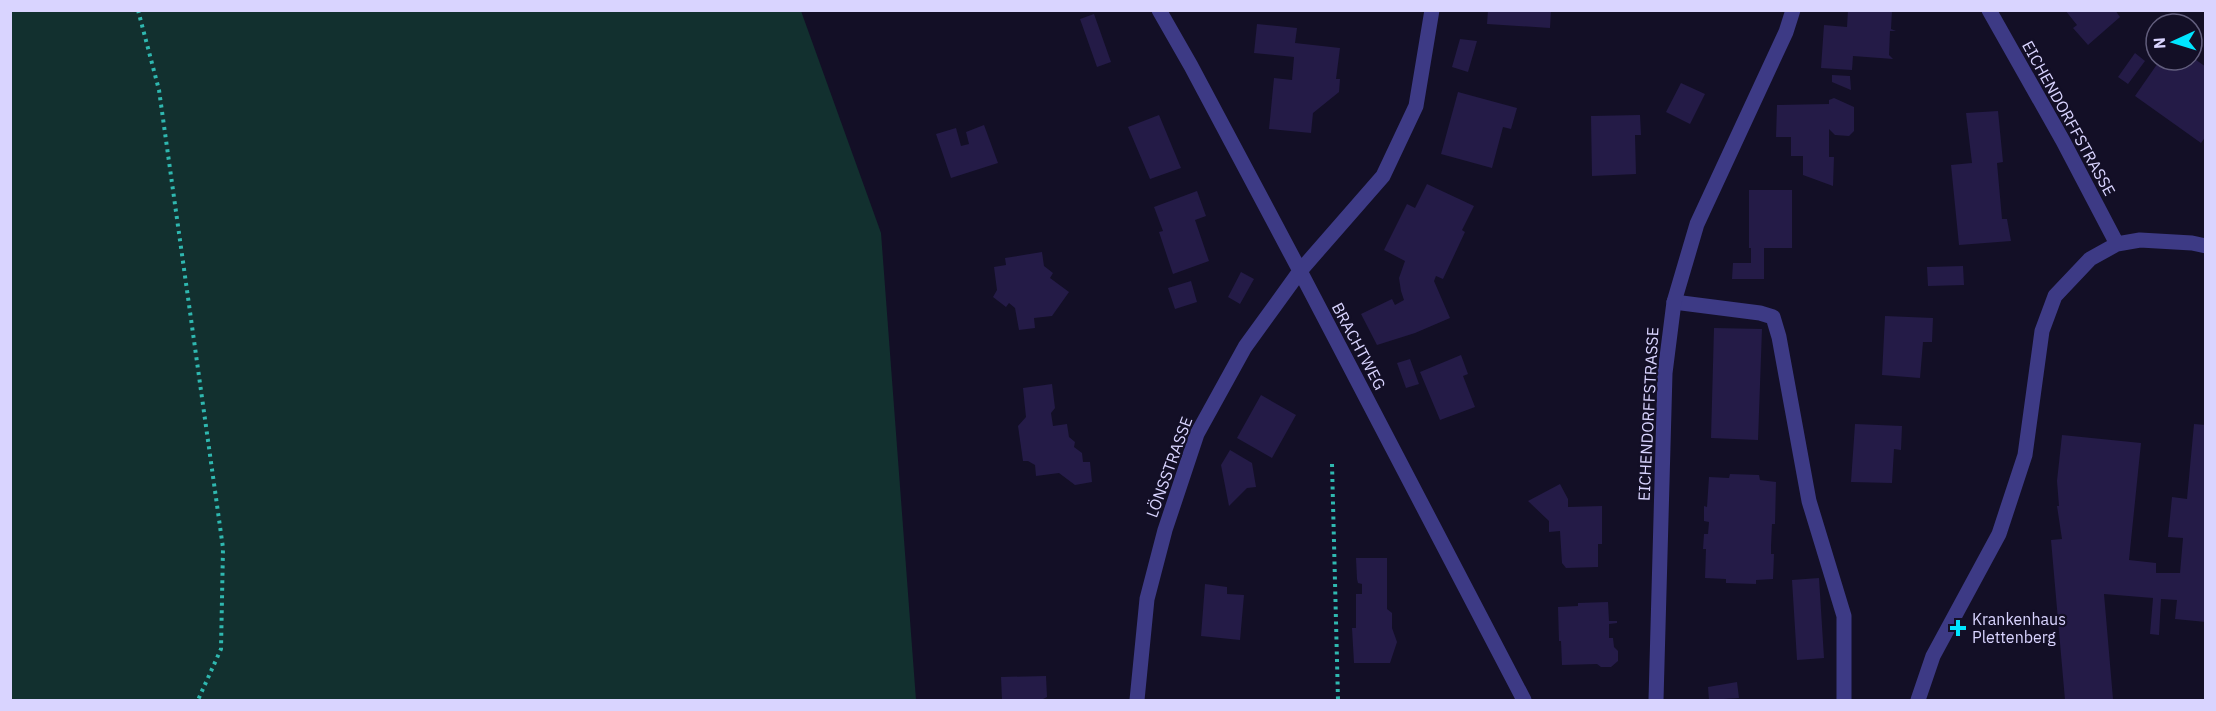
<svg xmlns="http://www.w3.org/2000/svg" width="2216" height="711" viewBox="0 0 2216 711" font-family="'IBM Plex Sans',sans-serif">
<rect width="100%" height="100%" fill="#130f26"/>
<path fill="#12302f" d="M 10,11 L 801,11 L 881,233 L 916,700 L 11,700 Z"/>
<path fill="#241b47" d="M 1488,10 L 1551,10 L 1550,28 L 1487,24 Z
M 1848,10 L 1892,10 L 1891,29 L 1896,31 L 1890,31 L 1889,55 L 1893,59 L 1853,56 L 1852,70 L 1821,68 L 1824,25 L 1847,27 Z
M 2065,10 L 2115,10 L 2120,17 L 2088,45 L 2073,28 L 2077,25 Z
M 1094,14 L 1111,62 L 1097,67 L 1080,19 Z
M 1257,24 L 1297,28 L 1295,43 L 1340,48 L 1336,79 L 1340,79 L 1339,92 L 1313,113 L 1311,133 L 1269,129 L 1274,78 L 1292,80 L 1294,57 L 1254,53 Z
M 1460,39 L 1477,41 L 1468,72 L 1452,67 Z
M 2135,53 L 2145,61 L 2128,84 L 2118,77 Z
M 2192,57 L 2206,67 L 2206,136 L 2201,143 L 2135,96 L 2160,60 L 2192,60 Z
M 1832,75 L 1850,76 L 1851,90 L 1832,82 Z
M 1681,83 L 1705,94 L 1690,124 L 1666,112 Z
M 1458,92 L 1517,108 L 1511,129 L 1503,127 L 1492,168 L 1441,154 Z
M 1834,98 L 1854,107 L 1854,131 L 1849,136 L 1835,135 L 1829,129 L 1829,157 L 1834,157 L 1833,186 L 1803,175 L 1803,156 L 1791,156 L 1791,137 L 1776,137 L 1777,105 L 1829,104 L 1829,100 Z
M 1998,111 L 2003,162 L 1997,163 L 2002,219 L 2007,219 L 2011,241 L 1959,245 L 1951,165 L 1972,163 L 1966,113 Z
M 1159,115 L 1181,168 L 1150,179 L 1128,127 Z
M 1640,115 L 1641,135 L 1635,135 L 1636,174 L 1592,176 L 1591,116 Z
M 984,125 L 998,163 L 951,178 L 936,134 L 956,128 L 961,146 L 969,144 L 966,132 Z
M 1427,184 L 1474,206 L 1462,230 L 1465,232 L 1443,279 L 1436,276 L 1434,281 L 1450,318 L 1415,333 L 1377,345 L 1361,314 L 1392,299 L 1395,305 L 1404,300 L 1401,291 L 1399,278 L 1405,261 L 1384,250 L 1407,204 L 1415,208 Z
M 1749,190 L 1792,190 L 1792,248 L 1764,248 L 1764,279 L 1732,279 L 1733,263 L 1751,263 L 1751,248 L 1749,248 Z
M 1197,191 L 1206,216 L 1195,220 L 1209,261 L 1173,274 L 1159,232 L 1163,231 L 1154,207 Z
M 1042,252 L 1044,266 L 1053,273 L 1050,278 L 1069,292 L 1052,316 L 1034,318 L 1035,328 L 1019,330 L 1015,308 L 1009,303 L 1006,307 L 993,297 L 997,290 L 994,267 L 1006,265 L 1005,258 Z
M 1963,266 L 1964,285 L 1928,286 L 1927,267 Z
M 1241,272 L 1254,279 L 1240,304 L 1228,297 Z
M 1191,281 L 1197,302 L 1175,309 L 1168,288 Z
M 1885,316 L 1933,318 L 1932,342 L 1923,342 L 1920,378 L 1882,375 Z
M 1714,328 L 1762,329 L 1758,440 L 1711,438 Z
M 1461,355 L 1468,374 L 1463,376 L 1475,407 L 1440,420 L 1420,372 Z
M 1410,359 L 1419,384 L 1406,388 L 1397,363 Z
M 1052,384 L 1055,408 L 1051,413 L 1053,426 L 1067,424 L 1069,437 L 1075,442 L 1074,447 L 1082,453 L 1083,462 L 1090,462 L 1092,482 L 1075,485 L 1059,473 L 1036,476 L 1035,465 L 1028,461 L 1023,461 L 1018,426 L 1026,417 L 1023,388 Z
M 1261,395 L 1296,415 L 1272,458 L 1237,438 Z
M 1855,424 L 1902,426 L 1901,450 L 1894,449 L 1892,483 L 1851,482 Z
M 2194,424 L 2206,425 L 2206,622 L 2175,619 L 2177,600 L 2161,599 L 2159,635 L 2150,634 L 2153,598 L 2104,594 L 2113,699 L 2065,700 L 2051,540 L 2062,539 L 2057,506 L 2059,506 L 2057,481 L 2062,435 L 2141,443 L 2129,560 L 2156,563 L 2156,573 L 2180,573 L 2183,538 L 2168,537 L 2172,497 L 2187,499 Z
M 1230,450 L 1252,463 L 1256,487 L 1247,488 L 1229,506 L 1221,465 Z
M 1730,474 L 1759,475 L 1760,480 L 1776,482 L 1775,524 L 1772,524 L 1771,546 L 1771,554 L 1774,554 L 1773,579 L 1756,580 L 1756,584 L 1726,583 L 1726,579 L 1705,578 L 1706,549 L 1703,549 L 1704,534 L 1708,534 L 1709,522 L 1704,521 L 1704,506 L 1707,507 L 1709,477 L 1729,478 Z
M 1560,484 L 1568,499 L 1568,507 L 1602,506 L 1602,544 L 1598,544 L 1598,567 L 1566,568 L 1562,563 L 1560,531 L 1549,532 L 1549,521 L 1528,501 Z
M 1356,558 L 1387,558 L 1387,609 L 1392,613 L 1392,628 L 1397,642 L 1390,663 L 1354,663 L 1352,628 L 1356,628 L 1356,594 L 1362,594 L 1362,584 L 1358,583 L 1357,579 Z
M 1819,578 L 1824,658 L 1797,660 L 1792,580 Z
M 1205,584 L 1227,587 L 1227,594 L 1244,595 L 1240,640 L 1201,636 Z
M 1608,602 L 1609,621 L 1617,621 L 1617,623 L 1609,624 L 1609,638 L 1613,638 L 1614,647 L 1618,651 L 1618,661 L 1611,667 L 1601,667 L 1597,664 L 1562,665 L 1561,641 L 1559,641 L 1558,607 L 1578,606 L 1578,603 Z
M 1046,676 L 1047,697 L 1041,700 L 1002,700 L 1001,677 Z
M 1737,682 L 1739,698 L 1709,700 L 1708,687 Z"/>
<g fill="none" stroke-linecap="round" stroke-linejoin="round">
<path stroke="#2fb8b0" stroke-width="4" stroke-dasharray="3 4.5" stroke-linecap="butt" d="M 138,10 L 159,90 L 223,548 L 221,649 L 198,700
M 1332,464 L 1338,700"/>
<path stroke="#3d3a85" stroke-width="15" d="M 1674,302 L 1760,313 L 1773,317 L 1779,337 L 1809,501 L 1844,616 L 1844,700"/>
<path stroke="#3d3a85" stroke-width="15" d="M 1159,10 L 1191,66 L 1300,271 L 1524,700
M 1989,10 L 2063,141 L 2117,244
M 1137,700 L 1147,599 L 1165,530 L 1197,434 L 1245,347 L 1300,271 L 1383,176 L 1416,106 L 1432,10
M 1656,700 L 1665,373 L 1674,302 L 1697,224 L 1786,32 L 1793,10
M 1918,700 L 1933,656 L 1999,534 L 2025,455 L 2042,331 L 2055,296 L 2090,259 L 2117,244 L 2140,240 L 2192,243 L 2206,246"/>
</g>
<path fill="#00e5ff" stroke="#130f26" stroke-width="2" d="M1955 619h6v6h6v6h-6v6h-6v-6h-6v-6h6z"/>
<g text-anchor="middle" stroke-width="4.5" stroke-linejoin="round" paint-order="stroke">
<g font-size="16" fill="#d9d4ff" stroke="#130f26">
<text transform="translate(2069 118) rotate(61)" y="6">EICHENDORFFSTRASSE</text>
<text transform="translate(1359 346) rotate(62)" y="6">BRACHTWEG</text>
<text transform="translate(1648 414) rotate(-87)" y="6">EICHENDORFFSTRASSE</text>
<text transform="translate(1169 467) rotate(-70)" y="6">LÖNSSTRASSE</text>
</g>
<g font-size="16" fill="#d9d4ff" stroke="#130f26" text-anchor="start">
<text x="1972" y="625">Krankenhaus<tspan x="1972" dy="18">Plettenberg</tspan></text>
</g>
</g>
<rect width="2216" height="711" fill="none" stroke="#d9d4ff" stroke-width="24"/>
<g transform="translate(2174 42) rotate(266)"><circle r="28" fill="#130f26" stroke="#625e7d" stroke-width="1.5"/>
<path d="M0-4.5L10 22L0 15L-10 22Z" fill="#00e5ff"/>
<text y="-9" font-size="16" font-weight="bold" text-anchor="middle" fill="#d9d4ff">N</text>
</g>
</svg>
